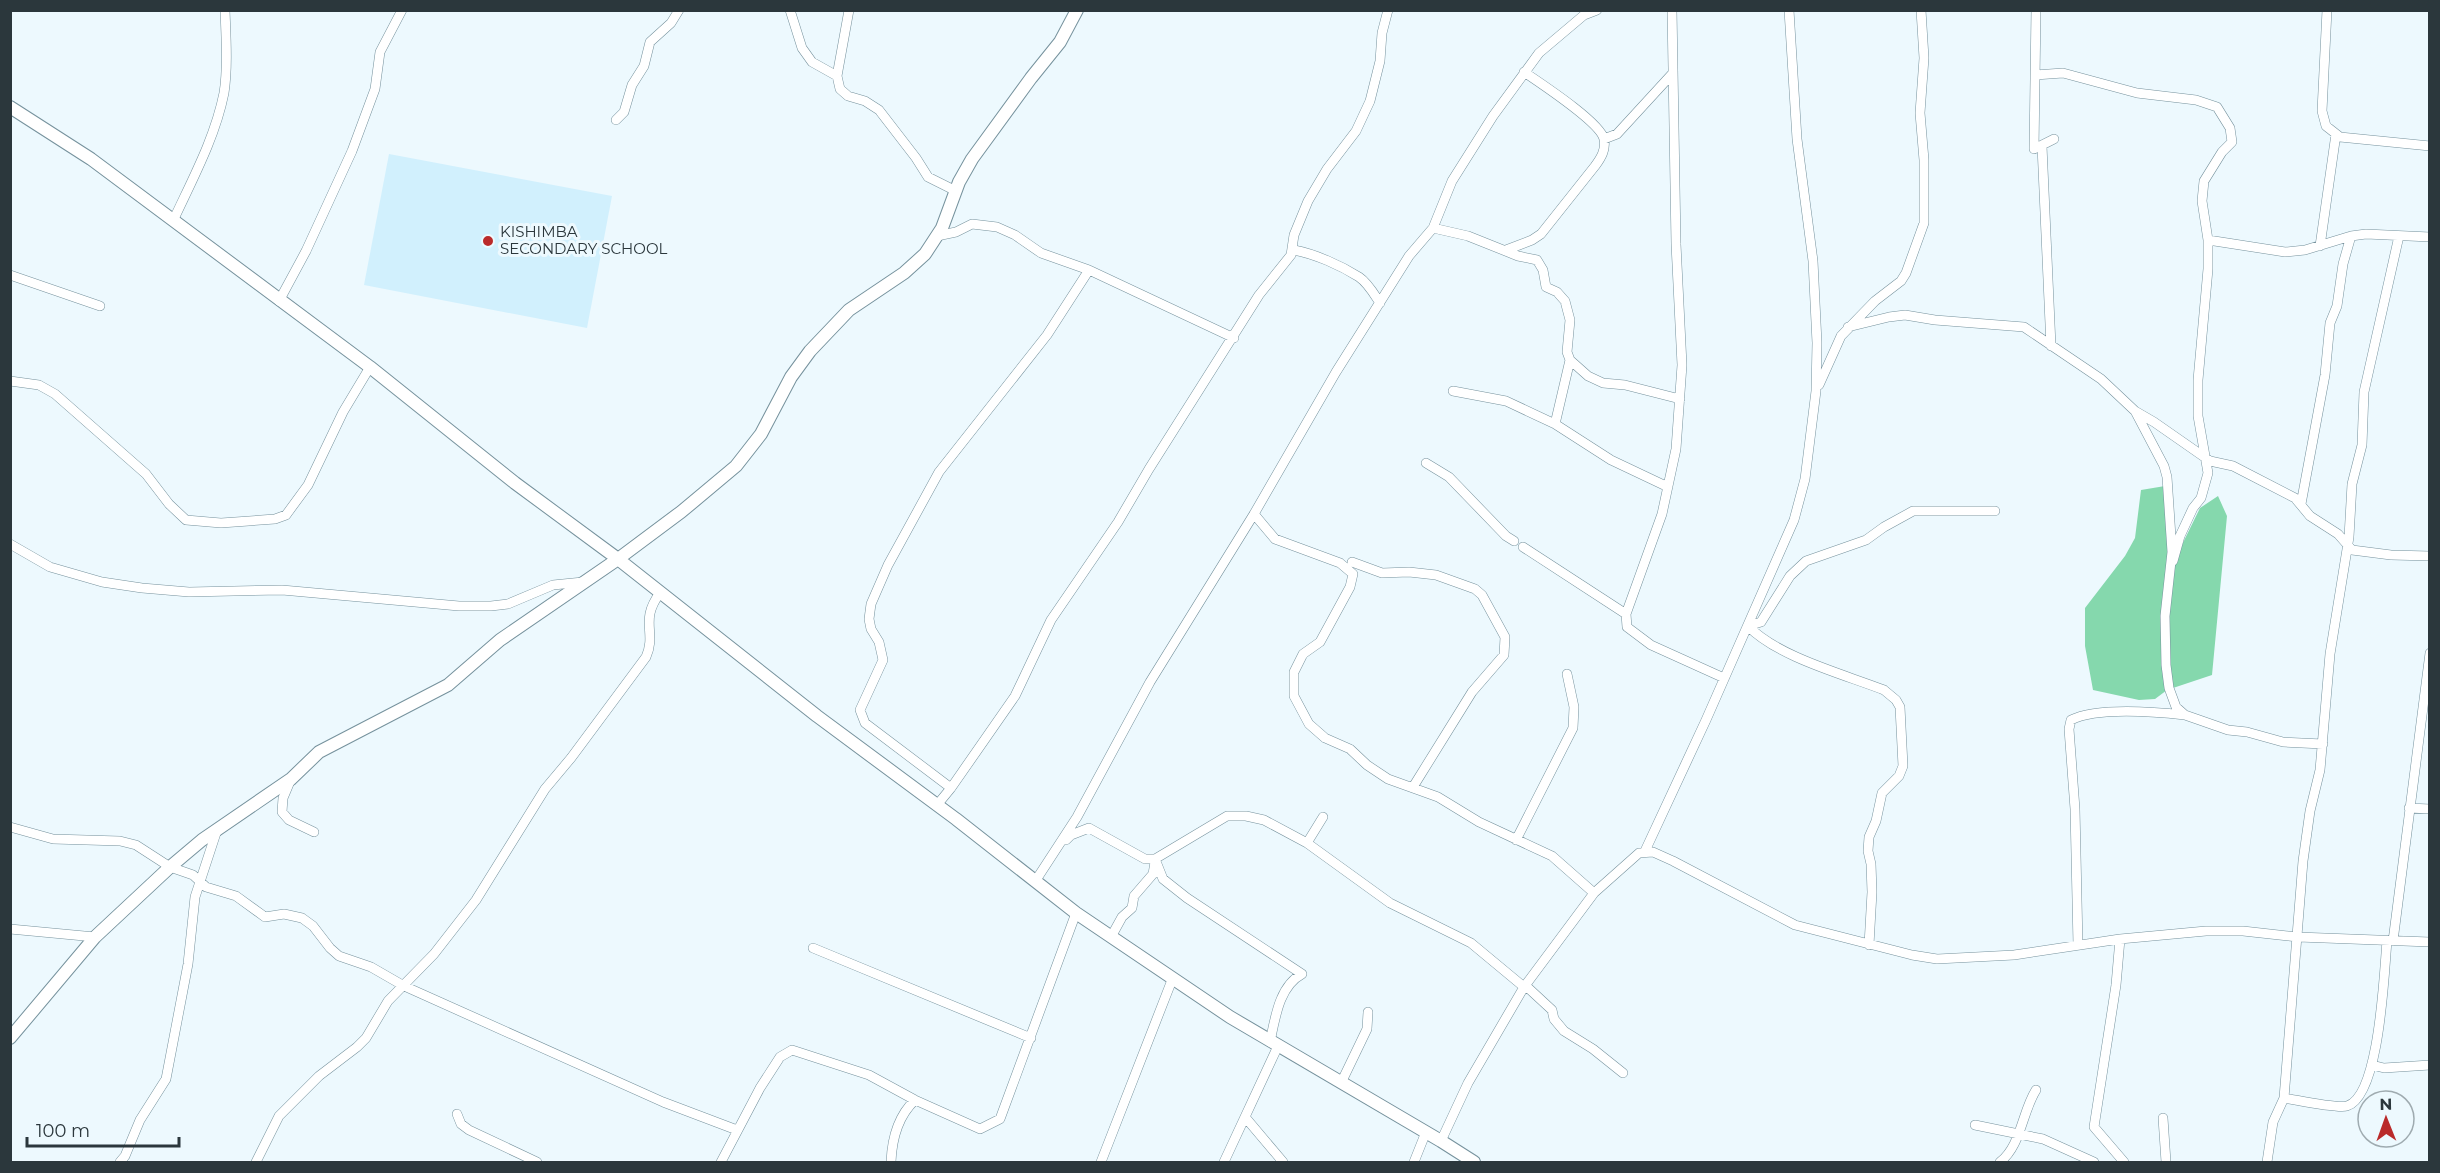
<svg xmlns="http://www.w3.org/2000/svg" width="2440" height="1173" viewBox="0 0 2440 1173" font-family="Montserrat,sans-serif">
<rect width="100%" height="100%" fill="#edf9fe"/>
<path fill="#d1f0fd" d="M 389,154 L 612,196 L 587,328 L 364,285 Z"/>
<path fill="#85d8ad" d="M 2171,485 L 2175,559 L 2200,508 L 2218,496 L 2227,516 L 2212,675 L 2167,690 L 2155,699 L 2139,700 L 2093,690 L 2085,646 L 2085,608 L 2125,556 L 2135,538 L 2141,490 Z"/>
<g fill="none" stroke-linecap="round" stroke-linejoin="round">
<defs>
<path id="street" d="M 790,10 L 802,48 L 812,62 L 837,76
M 849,10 L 837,76 L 840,89 L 848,96 L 865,101 L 879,110 L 916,158 L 928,177 L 956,191
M 1672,10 L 1676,244 L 1682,365 L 1676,449 L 1662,514 L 1626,614 L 1627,627 L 1651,645 L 1724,678
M 2036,10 L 2034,149 L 2054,139
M 2327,10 L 2322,111 L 2326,126 L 2340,137 L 2430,146
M 2035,75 L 2063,73 L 2137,93 L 2196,100 L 2217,107 L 2230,128 L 2232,142 L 2222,152 L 2204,181 L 2202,201 L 2208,240 L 2208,269 L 2198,380 L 2198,416 L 2208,473 L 2201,498 L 2193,508 L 2180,536 L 2173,561
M 616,120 L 624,112 L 632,85 L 644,66 L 650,42 L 671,23 L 679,10
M 1604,139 L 1617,134 L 1673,73
M 2042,146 L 2051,346
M 173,221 C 192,180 215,138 224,93 C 228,67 226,37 225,10
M 1433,228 L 1468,236 L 1518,256 L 1537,260 L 1543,270 L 1546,287 L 1557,292 L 1565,301 L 1570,320 L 1567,352 L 1570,360 L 1588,376 L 1603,383 L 1625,385 L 1680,399
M 937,236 L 956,232 L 972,224 L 997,227 L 1015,235 L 1041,253 L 1089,270 L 1234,338
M 2208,240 L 2285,252 L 2305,250 L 2351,236 L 2366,234 L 2430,237
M 2320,246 L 2336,134
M 1294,250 C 1315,254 1340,265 1359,277 C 1368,283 1374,294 1380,303
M 1506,250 L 1532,240 L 1541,234 L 1595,166 C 1601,158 1606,150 1604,139 C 1600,122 1540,83 1524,72
M 10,275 L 100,306
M 279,301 L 306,251 L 352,151 L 375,89 L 380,52 L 402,10
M 1848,327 L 1889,317 L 1905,315 L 1935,320 L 2024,327 L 2101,379 L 2135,411 L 2164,466 L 2167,477 L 2172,552 L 2165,616 L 2166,665 L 2169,688 L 2176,707 L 2185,715 L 2228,730 L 2247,732 L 2283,742 L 2323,744
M 10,381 L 39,385 L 55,394 L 146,474 L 169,504 L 186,520 L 221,523 L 275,519 L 286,515 L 308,485 L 343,412 L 370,367
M 1819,385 L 1841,336 L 1875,301 L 1901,281 L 1906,273 L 1924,223 L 1924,160 L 1920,113 L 1924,58 L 1921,10
M 1453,391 L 1506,401 L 1555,424 L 1611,460 L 1668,487
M 2135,411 L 2154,422 L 2210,461 L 2233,466 L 2295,498 L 2310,516 L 2338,534 L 2352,550 L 2391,555 L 2430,556
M 1555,424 L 1570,360
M 1426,463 L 1449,477 L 1506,536 L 1514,541
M 2301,504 L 2325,375 L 2330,323 L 2337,306 L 2343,264 L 2351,236
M 1254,514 L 1275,539 L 1340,563 L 1353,574 L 1350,587 L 1320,642 L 1303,654 L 1294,672 L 1294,696 L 1309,724 L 1325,738 L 1350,749 L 1367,765 L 1388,779 L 1438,797 L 1479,822 L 1552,856 L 1594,893
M 10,544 L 50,567 L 102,582 L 142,588 L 189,592 L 282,590 L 459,606 L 491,606 L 508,604 L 553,585 L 583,582
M 1523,547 L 1626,614
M 1352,562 L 1382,573 L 1409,572 L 1436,575 L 1475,589 L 1482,595 L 1505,637 L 1504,655 L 1472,692 L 1413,787
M 1748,626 C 1778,657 1843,674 1884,690 L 1896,700 L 1900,707 L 1903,766 L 1899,776 L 1882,793 L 1876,821 L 1869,837 L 1868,851 L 1871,864 L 1872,892 L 1869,945
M 1748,626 L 1761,622 L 1790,576 L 1806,561 L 1866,540 L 1884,527 L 1913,511 L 1995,511
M 291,779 L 283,798 L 282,812 L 289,820 L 314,832
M 951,788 L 865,723 L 860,710 L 883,660 L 879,642 L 871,629 L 869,619 L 871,604 L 888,565 L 939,472 L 1047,335 L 1089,270
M 937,805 L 951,788 L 1015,696 L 1051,620 L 1118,522 L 1149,469 L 1259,295 L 1291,255 L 1294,235 L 1308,201 L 1327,169 L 1356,131 L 1370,101 L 1380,61 L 1382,33 L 1388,10
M 2409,808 L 2430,809
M 10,827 L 53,839 L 120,841 L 136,845 L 170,867 L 193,875 L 206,887 L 236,896 L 265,917 L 284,914 L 302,918 L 313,926 L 330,948 L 339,956 L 371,967 L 404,986 L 663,1102 L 737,1130
M 1066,840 L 1071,835 L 1089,828 L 1145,859 L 1155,859 L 1227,816 L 1246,816 L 1264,820 L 1307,843 L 1390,903 L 1471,943 L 1524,987
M 1516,840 L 1573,728 L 1574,707 L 1567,674
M 1307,843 L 1323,817
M 1645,851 L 1706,720 L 1794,520 L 1805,479 L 1816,391 L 1817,343 L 1813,261 L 1797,139 L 1789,10
M 1155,859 L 1163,879 L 1187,898 L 1302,974 C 1279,986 1275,1019 1270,1042
M 1036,880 L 1077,817 L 1150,682 L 1254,514 L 1336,372 L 1409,256 L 1433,228 L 1452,181 L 1493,116 L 1539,53 L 1584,15 L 1597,10
M 10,929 L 95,937
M 1111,937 L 1122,917 L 1132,908 L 1134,896 L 1153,874 L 1155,862
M 2120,939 L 2116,985 L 2094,1127 L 2124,1162
M 2393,941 L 2430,653
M 2078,945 L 2075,809 L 2069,729 L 2071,720 C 2097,707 2157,712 2185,715
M 813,948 L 1031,1038
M 1525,985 L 1552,1010 L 1554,1019 L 1564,1031 L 1593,1049 L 1623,1073
M 2372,1065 L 2384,1068 L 2430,1065
M 1341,1083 L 1367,1029 L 1368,1012
M 2284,1098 C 2297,1100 2337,1109 2347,1106 C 2380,1096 2384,972 2387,941
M 457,1114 L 461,1124 L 469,1130 L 537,1162
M 1245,1117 L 1283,1162
M 2163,1118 L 2166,1162
M 1975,1125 L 2043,1139 L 2094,1162
M 1441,1141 L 1468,1083 L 1524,987 L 1594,893 L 1639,853 L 1653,852 L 1673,861 L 1795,925 L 1912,955 L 1937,959 L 2014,955 L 2120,939 L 2206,931 L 2243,931 L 2298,937 L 2430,942
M 120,1162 L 125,1156 L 140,1120 L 166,1079 L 188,964 L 195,897 L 217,830
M 256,1162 L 279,1116 L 319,1076 L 357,1047 L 366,1038 L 388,1001 L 434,954 L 476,900 L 545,789 L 571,758 L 646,657 C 657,632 639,621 660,593
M 721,1162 L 760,1088 L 780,1057 L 792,1050 L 869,1075 L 915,1100 L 980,1129 L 1000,1119 L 1076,913
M 891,1162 C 892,1138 898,1116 915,1100
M 1101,1162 L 1172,980
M 1224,1162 L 1278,1046
M 1414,1162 L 1426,1132
M 2000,1162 C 2021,1146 2022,1112 2036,1090
M 2267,1162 L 2273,1122 L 2284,1098 L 2303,861 L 2310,811 L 2320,770 L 2330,654 L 2349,537 L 2352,484 L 2362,445 L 2364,392 L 2399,236"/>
<path id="secondary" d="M 10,107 L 91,159 L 370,367 L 515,483 L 618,559 L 817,716 L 956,819 L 1076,913 L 1230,1017 L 1441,1141 L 1474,1162
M 10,1038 L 95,937 L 170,867 L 202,840 L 291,779 L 319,752 L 448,685 L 500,640 L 618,559 L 681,512 L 736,466 L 761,434 L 791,377 L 810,351 L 849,310 L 904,273 L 925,254 L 942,228 L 959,182 L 972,159 L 1031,78 L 1060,42 L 1077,10"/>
</defs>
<use href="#street" stroke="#76929d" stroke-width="10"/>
<use href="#secondary" stroke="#76929d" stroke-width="14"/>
<use href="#street" stroke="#fff" stroke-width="9"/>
<use href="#secondary" stroke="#fff" stroke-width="12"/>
</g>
<circle fill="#ba2a2a" stroke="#edf9fe" stroke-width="2" cx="488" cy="241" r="6"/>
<g text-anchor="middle" stroke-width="6" stroke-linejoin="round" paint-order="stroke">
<g font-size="15" fill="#2b373c" stroke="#edf9fe" text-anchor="start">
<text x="500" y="237">KISHIMBA<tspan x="500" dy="17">SECONDARY SCHOOL</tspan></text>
</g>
</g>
<rect width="2440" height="1173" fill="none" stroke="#2b373c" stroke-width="24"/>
<g transform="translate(2386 1119) rotate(359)"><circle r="28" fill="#edf9fe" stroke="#9fabb0" stroke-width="1.5"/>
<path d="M0-4.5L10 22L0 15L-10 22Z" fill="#ba2a2a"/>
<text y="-9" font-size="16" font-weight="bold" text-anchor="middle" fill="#2b373c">N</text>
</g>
<path d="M27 1137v9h152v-9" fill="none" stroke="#2b373c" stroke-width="3"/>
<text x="36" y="1137" font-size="18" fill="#2b373c" stroke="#edf9fe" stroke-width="4.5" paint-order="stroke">100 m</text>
</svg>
